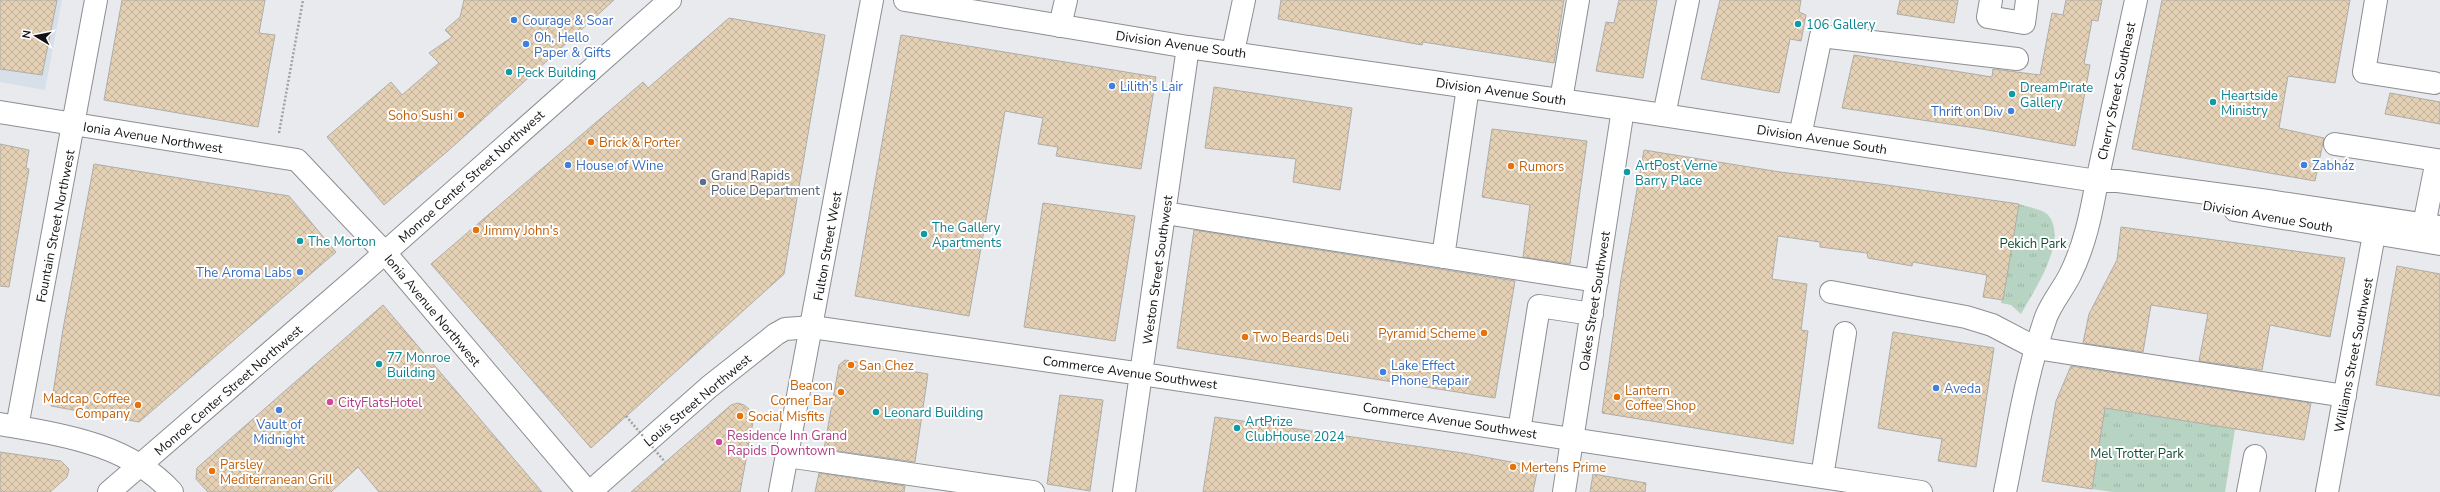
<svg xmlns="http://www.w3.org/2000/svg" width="2440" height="492" viewBox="0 0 2440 492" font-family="'Nunito Sans',sans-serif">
<defs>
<pattern id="park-tufts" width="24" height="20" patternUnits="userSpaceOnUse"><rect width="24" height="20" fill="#b7d4c3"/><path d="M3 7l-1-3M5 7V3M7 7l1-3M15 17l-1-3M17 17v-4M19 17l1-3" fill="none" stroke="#9cb5a7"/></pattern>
<pattern id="building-cross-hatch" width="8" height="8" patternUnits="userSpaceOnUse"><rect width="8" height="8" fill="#e4d0b4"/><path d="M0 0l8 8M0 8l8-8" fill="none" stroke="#c3b29a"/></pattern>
</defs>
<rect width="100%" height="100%" fill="#e8eaee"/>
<path fill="#d7dfe8" d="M 0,0 L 62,0 L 45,90 L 0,82 Z"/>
<path fill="url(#park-tufts)" d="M 2019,204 C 2027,207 2043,209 2048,215 C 2069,239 2034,291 2021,314 L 2011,305 L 2001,303 Z
M 2105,408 L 2235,429 L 2225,492 L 2113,492 L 2092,489 Z"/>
<path fill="#b7d4c3" d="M 2108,427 L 2130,432 L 2125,459 L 2102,455 Z"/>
<path fill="url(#building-cross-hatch)" stroke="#afada9" d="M 0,0 L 57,0 L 42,75 L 0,69 Z
M 122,0 L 265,0 L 259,33 L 275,35 L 258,127 L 104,100 Z
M 464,0 L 614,0 L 449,150 L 384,205 L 327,137 L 391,82 L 402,95 L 439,63 L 429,53 L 452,37 L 445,30 L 460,17 Z
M 1281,0 L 1564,0 L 1554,63 L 1423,42 L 1422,45 L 1278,19 Z
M 1619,0 L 1657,0 L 1643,78 L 1596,71 L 1606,22 L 1614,23 Z
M 1720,0 L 1801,0 L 1799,12 L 1806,15 L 1801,41 L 1790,39 L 1779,93 L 1701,79 Z
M 1900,0 L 1958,0 L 1954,23 L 1897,14 Z
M 2066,0 L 2102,0 L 2098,21 L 2092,20 L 2084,64 L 2090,65 L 2075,146 L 1982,129 L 1842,108 L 1854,55 L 1992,77 L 1993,69 L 2040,75 L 2052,13 L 2063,15 Z
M 2162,0 L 2350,0 L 2335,83 L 2288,76 L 2279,128 L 2324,138 L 2315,181 L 2132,149 Z
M 729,18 L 825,35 L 784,274 L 591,448 L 431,264 L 643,82 L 648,88 Z
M 901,35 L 1156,77 L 1141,169 L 1056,156 L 1058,147 L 1038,144 L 1043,118 L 1005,111 L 969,316 L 855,296 Z
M 1214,87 L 1352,108 L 1340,190 L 1293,182 L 1296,159 L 1205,148 Z
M 2390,93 L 2440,102 L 2440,124 L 2385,114 Z
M 1492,129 L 1587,141 L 1570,264 L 1523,257 L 1530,205 L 1482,197 Z
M 0,144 L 29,150 L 26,168 L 29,169 L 9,287 L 0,286 Z
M 1644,150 L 1780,172 L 1880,184 L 2019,204 L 2003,300 L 1983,297 L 1987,275 L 1913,262 L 1912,266 L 1868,258 L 1867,253 L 1820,247 L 1820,242 L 1778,236 L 1772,279 L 1807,284 L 1801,330 L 1808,331 L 1793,444 L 1602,413 L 1621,279 Z
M 94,164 L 289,196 L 336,252 L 139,422 L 51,406 L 63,329 Z
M 1043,203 L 1135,216 L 1115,341 L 1024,327 Z
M 2121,227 L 2345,258 L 2330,337 L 2270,325 L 2262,370 L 2199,361 L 2208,314 L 2151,305 L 2143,352 L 2083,343 L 2089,314 L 2117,260 Z
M 1194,230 L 1515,281 L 1495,398 L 1177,348 Z
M 2397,266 L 2440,274 L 2440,396 L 2376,385 Z
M 383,305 L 542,492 L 379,492 L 358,467 L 331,492 L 208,492 L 196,479 L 197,468 Z
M 1893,332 L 1994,348 L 1976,467 L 1938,461 L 1942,439 L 1878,428 Z
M 845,360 L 928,374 L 915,462 L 824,449 L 839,365 Z
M 2071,366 L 2311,403 L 2304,440 L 2105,408 L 2092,489 L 2042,481 L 2056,401 Z
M 1060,395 L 1103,400 L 1090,491 L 1047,484 Z
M 738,403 L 744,405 L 749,409 L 753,422 L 740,492 L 631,492 L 731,405 Z
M 1215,417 L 1463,453 L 1538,467 L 1533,492 L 1203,492 Z
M 0,452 L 61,461 L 69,469 L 67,477 L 50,492 L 0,492 Z
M 819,473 L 905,486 L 904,492 L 815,492 Z
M 1593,474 L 1646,483 L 1645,492 L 1590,492 Z"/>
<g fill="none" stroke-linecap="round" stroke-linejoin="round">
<defs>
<path id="minor" d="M 1991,0 L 1988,17 L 2024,23 L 2027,0
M 2376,0 L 2364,72 L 2434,83
M 1060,26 L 1066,0
M 1233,52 L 1244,0
M 1561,100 L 1578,0
M 0,112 L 297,160 L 385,253 L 588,492
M 1664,115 L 1688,0
M 1800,136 L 1821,36 L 2017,59
M 2335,144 L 2437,160 L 2424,225
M 2097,181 L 2136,0
M 1165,213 L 1597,281
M 1443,257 L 1468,87
M 1831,292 L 1966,317 L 1992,325 L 2036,348 L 2345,396
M 0,424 C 62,435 127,443 172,492
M 17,427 L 96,0
M 1519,431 L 1539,306 L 1592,314
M 787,456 L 1033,492
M 1822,477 L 1845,333
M 109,492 L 362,273 L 670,0
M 590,492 L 709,387 L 776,334 L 785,329 L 812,327 L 1142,374 L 1921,492
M 1124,492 L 1188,47
M 1564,492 L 1623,109
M 2248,492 L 2255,456
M 2327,492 L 2377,218"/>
<path id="major" d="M 905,0 L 1188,47 L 1623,109 L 2097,181 L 2118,181 L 2268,201 L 2440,227
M 2235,210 L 2440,244
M 780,492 L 872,0
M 2005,492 C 2017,433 2026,374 2046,317 C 2052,302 2063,289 2070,275 C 2085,245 2091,214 2097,181"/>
</defs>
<use href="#minor" stroke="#8c8e91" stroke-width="24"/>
<use href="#major" stroke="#8c8e91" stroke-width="24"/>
<path stroke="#9fa1a4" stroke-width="2.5" stroke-dasharray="2 2" stroke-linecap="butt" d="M 279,133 L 303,0"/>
<use href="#minor" stroke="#fff" stroke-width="22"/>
<use href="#major" stroke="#fff" stroke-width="22"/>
<path stroke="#9fa1a4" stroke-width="2.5" stroke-dasharray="2 2" stroke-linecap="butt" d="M 626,416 L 665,462"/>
</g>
<g fill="#3f7fe0" stroke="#fff" stroke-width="1.5">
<circle cx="514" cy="20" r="4"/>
<circle cx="526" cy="44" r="4"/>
<circle cx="1112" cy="86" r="4"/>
<circle cx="2011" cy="111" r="4"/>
<circle cx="568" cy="165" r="4"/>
<circle cx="2304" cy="165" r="4"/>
<circle cx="300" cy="272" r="4"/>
<circle cx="1383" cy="372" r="4"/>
<circle cx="1936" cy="388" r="4"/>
<circle cx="279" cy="410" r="4"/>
</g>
<g fill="#0f9aa8" stroke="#fff" stroke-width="1.5">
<circle cx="1798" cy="24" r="4"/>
<circle cx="509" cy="72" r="4"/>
<circle cx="2012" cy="94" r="4"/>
<circle cx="2213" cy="102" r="4"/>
<circle cx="1627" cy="172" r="4"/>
<circle cx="924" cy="234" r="4"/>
<circle cx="300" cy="241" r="4"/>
<circle cx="379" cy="364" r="4"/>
<circle cx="876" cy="412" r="4"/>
<circle cx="1237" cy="428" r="4"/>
</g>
<g fill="#e8710a" stroke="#fff" stroke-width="1.5">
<circle cx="461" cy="115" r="4"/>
<circle cx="591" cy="142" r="4"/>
<circle cx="1511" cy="166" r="4"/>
<circle cx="476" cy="230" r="4"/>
<circle cx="1484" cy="333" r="4"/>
<circle cx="1245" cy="337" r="4"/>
<circle cx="851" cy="365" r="4"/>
<circle cx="841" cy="392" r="4"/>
<circle cx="1617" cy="397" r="4"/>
<circle cx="138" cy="405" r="4"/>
<circle cx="740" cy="416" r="4"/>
<circle cx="1513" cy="467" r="4"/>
<circle cx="212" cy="471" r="4"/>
</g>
<circle fill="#5c6f8a" stroke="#fff" stroke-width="1.5" cx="703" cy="182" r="4"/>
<g fill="#d1479c" stroke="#fff" stroke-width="1.5">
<circle cx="330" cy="402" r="4"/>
<circle cx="719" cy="442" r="4"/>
</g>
<g text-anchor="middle" stroke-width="4" stroke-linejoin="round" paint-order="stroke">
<g font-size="13" fill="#366cbe" stroke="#fff" text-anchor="start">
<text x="522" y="25">Courage &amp; Soar</text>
<text x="534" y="42">Oh, Hello<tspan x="534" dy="15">Paper &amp; Gifts</tspan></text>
<text x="1120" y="91">Lilith's Lair</text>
<text x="2003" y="116" text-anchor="end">Thrift on Div</text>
<text x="576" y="170">House of Wine</text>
<text x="2312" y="170">Zabház</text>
<text x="292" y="277" text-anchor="end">The Aroma Labs</text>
<text x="1391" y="370">Lake Effect<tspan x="1391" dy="15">Phone Repair</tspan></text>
<text x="1944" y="393">Aveda</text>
<text x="279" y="429" text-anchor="middle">Vault of<tspan x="279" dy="15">Midnight</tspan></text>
</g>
<g font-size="13" fill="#0d838f" stroke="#fff" text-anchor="start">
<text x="1806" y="29">106 Gallery</text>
<text x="517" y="77">Peck Building</text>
<text x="2020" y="92">DreamPirate<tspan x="2020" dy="15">Gallery</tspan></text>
<text x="2221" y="100">Heartside<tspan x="2221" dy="15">Ministry</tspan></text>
<text x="1635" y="170">ArtPost Verne<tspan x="1635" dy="15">Barry Place</tspan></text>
<text x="932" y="232">The Gallery<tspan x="932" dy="15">Apartments</tspan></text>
<text x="308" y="246">The Morton</text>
<text x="387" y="362">77 Monroe<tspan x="387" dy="15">Building</tspan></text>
<text x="884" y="417">Leonard Building</text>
<text x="1245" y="426">ArtPrize<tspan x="1245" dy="15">ClubHouse 2024</tspan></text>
</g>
<g font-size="13" fill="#121314" stroke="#fff">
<text transform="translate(1181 44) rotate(8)" y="5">Division Avenue South</text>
<text transform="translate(1501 91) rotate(8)" y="5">Division Avenue South</text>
<text transform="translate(2116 91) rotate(-78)" y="5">Cherry Street Southeast</text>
<text transform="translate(153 137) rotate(9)" y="5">Ionia Avenue Northwest</text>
<text transform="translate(1822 139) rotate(9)" y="5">Division Avenue South</text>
<text transform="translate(471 176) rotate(-42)" y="5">Monroe Center Street Northwest</text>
<text transform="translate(2268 216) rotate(10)" y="5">Division Avenue South</text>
<text transform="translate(55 226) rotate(-79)" y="5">Fountain Street Northwest</text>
<text transform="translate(827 246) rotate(-80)" y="5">Fulton Street West</text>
<text transform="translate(1157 270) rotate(-82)" y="5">Weston Street Southwest</text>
<text transform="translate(1594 301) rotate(-81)" y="5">Oakes Street Southwest</text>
<text transform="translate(433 310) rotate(50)" y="5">Ionia Avenue Northwest</text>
<text transform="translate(2353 355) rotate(-79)" y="5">Williams Street Southwest</text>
<text transform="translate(1130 372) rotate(8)" y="5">Commerce Avenue Southwest</text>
<text transform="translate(228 390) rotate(-41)" y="5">Monroe Center Street Northwest</text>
<text transform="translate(697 400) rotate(-40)" y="5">Louis Street Northwest</text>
<text transform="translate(1450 420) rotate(9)" y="5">Commerce Avenue Southwest</text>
</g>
<g font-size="13" fill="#c56008" stroke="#fff" text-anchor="start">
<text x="453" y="120" text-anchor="end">Soho Sushi</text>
<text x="599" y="147">Brick &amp; Porter</text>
<text x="1519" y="171">Rumors</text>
<text x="484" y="235">Jimmy John's</text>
<text x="1476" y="338" text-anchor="end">Pyramid Scheme</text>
<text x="1253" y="342">Two Beards Deli</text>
<text x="859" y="370">San Chez</text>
<text x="833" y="390" text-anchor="end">Beacon<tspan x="833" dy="15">Corner Bar</tspan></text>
<text x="1625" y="395">Lantern<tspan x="1625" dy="15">Coffee Shop</tspan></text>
<text x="130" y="403" text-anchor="end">Madcap Coffee<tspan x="130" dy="15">Company</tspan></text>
<text x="748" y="421">Social Misfits</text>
<text x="220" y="469">Parsley<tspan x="220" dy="15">Mediterranean Grill</tspan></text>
<text x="1521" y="472">Mertens Prime</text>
</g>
<g font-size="13" fill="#4e5e75" stroke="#fff" text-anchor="start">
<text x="711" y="180">Grand Rapids<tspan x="711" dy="15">Police Department</tspan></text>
</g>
<g font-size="13" fill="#154e34" stroke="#fff">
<text x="2033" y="248">Pekich Park</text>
<text x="2137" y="458">Mel Trotter Park</text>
</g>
<g font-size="13" fill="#b23c85" stroke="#fff" text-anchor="start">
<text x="338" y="407">CityFlatsHotel</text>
<text x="727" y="440">Residence Inn Grand<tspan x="727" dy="15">Rapids Downtown</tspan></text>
</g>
</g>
<g transform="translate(36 36) rotate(280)" stroke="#ffffff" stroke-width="3" paint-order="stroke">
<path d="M0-3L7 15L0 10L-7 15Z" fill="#121314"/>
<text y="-6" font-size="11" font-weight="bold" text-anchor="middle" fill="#121314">N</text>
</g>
</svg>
